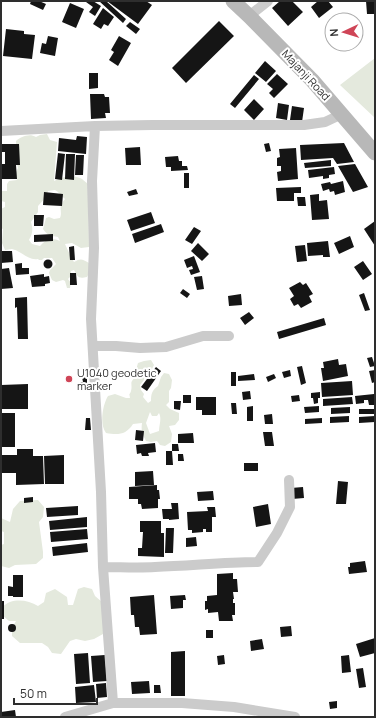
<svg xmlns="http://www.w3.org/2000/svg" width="376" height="718" viewBox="0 0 376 718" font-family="Manrope,sans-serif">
<rect width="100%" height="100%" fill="#fff"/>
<path fill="#e4e9dd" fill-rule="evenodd" d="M 375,58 L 375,118 L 340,85 Z
M 47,134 L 50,140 L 57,142 L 54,181 C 62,177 71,175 80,178 C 83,179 85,182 88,184 L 89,247 L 81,248 L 72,243 L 65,244 L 70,255 L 74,262 C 81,258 82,259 89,263 L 90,271 L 87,277 C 78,279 78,277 74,270 L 71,271 L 71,276 L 68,279 L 71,283 L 70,288 L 67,288 L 65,281 L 63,280 L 56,282 L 52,280 L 49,273 L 50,270 L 56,264 L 52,258 L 44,258 L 42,260 L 39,260 L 38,259 C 28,261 22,251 12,249 C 11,249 6,250 5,250 L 2,243 L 3,229 L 1,228 L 1,209 L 5,207 L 5,202 L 1,201 L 1,191 L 7,191 L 7,184 L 9,181 L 17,180 L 15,174 L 18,168 L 16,159 L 16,141 C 21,137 29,133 36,137 L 40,135 ZM 55,190 C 59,192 61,196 65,199 C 57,209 63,210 60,218 L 54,219 L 49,217 L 46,218 L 43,229 C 47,235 51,236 58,237 L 60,241 C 52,237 46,239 40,246 L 32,244 L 29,240 C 33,233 33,229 31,222 L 38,212 L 38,206 L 46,197 L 48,191 Z
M 151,360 L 154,365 L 152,369 L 145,376 L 144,380 L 140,385 L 141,390 L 144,394 L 143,397 L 148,403 L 151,401 C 151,394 152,390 158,386 L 161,377 L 164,373 L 169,374 L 172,380 L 171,388 L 169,391 L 169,402 L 166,405 L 170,409 L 179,413 L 179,420 L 175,425 L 169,426 L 172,434 L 171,442 L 165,446 L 160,445 L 157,441 L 151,442 L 146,441 C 142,433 141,431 142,423 L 133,424 C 126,435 118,435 106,433 C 99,424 103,404 108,396 L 115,394 L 126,398 L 130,398 C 129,391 129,397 131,391 C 133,383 128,383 137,376 L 136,370 L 138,363 L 144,361 ZM 150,412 L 152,416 L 157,416 L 159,413 C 162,419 159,425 159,431 L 150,434 L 146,423 Z
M 38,500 L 44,507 L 43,517 L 39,522 L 43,552 L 43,558 L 36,564 L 15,565 L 9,568 L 1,566 L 1,545 L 4,544 L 4,532 L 1,531 L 1,518 L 10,522 L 13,509 L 20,501 Z
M 84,587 L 92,589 L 95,596 L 102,602 L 110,618 L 103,634 L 94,639 L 85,641 L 76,639 L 70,641 L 61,654 L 52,653 L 48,647 L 42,643 L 20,643 L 12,636 L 12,628 L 16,621 L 9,621 L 1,614 L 1,607 C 4,606 7,603 10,602 C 19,599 30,601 38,606 L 44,602 L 46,593 L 55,589 L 67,597 L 68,605 L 73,605 L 78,589 Z"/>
<path fill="#151515" d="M 31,1 L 39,1 L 46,4 L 43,10 L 30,4 Z
M 86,1 L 93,1 L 101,6 L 95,16 L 89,12 L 93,7 L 86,2 Z
M 99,1 L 106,1 L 126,19 L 123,23 Z
M 107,1 L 146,1 L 152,5 L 138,24 Z
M 280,1 L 292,1 L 303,12 L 288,26 L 272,8 Z
M 318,1 L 328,1 L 333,7 L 319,18 L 311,7 Z
M 366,1 L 375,1 L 375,14 L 367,14 Z
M 70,3 L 84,9 L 76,28 L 62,22 Z
M 103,8 L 114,17 L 108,26 L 104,24 L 101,29 L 93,24 Z
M 219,21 L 234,36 L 186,83 L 172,68 Z
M 130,22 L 140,29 L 136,34 L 126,26 Z
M 6,29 L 24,31 L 24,34 L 35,35 L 32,59 L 3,56 Z
M 48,36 L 58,38 L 55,56 L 40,53 L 42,43 L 46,44 Z
M 119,36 L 131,43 L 118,66 L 109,60 L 114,52 L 111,50 Z
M 265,61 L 276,71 L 266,82 L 255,73 Z
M 89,73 L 98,73 L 98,88 L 89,89 Z
M 277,74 L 288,84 L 274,98 L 269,93 L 273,89 L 267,84 Z
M 254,75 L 259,79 L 235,108 L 230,104 Z
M 90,94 L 104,94 L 105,97 L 109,97 L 110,113 L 105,113 L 106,118 L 91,119 Z
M 254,99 L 264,109 L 254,120 L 244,110 Z
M 278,103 L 289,105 L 287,120 L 276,118 Z
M 292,106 L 304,108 L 302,122 L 290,120 Z
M 77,136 L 87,137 L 86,154 L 58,151 L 59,138 L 76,140 Z
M 269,143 L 271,151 L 266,152 L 264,144 Z
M 344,143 L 354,162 L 337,164 L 333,158 L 301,160 L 300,145 Z
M 1,144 L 19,144 L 20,165 L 16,165 L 17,179 L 1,179 L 1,164 L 5,164 L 5,152 L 1,152 Z
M 140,147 L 141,165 L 126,165 L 125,148 Z
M 296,148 L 298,179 L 278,181 L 277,172 L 281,171 L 281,166 L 277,166 L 277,158 L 280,157 L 279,149 Z
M 58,153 L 65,154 L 62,180 L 55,179 Z
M 66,154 L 75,154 L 74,180 L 65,179 Z
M 76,155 L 84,155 L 83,175 L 75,175 Z
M 178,156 L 179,161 L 182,161 L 182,166 L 187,166 L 188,170 L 171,171 L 171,167 L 166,167 L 165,157 Z
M 331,160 L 331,166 L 305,168 L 304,163 Z
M 355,164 L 368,187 L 353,192 L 338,166 Z
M 334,167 L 335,174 L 329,175 L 329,178 L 323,179 L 323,176 L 309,178 L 308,170 Z
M 184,173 L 189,173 L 189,188 L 184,188 Z
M 343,181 L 345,192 L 335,195 L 334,191 L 330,192 L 329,189 L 323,191 L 321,184 L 330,182 L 331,184 Z
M 301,187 L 301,193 L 294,193 L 294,201 L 277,201 L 276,188 Z
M 136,189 L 138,194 L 129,196 L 127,192 Z
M 44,192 L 63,194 L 62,206 L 43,205 Z
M 319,194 L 319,201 L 327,200 L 329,219 L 312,220 L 310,195 Z
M 297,197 L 305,197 L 306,206 L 298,206 Z
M 151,212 L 155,223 L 131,231 L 127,220 Z
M 34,215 L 44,215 L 43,226 L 34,226 Z
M 375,221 L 375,246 L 364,229 Z
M 161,224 L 164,232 L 135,243 L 132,234 Z
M 194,227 L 201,231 L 192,244 L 185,240 Z
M 53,234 L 53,241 L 34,242 L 34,235 Z
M 350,236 L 354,247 L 339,254 L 334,243 Z
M 328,241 L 330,257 L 323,257 L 323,255 L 308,256 L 307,243 Z
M 198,243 L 209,254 L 202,261 L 191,251 Z
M 305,245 L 307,261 L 297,262 L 295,246 Z
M 74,246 L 75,260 L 70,260 L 69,247 Z
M 1,251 L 12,251 L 13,262 L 1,263 Z
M 194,256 L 200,272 L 191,275 L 189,270 L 193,269 L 192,266 L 187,268 L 184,260 Z
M43.5 264a4.5 4.5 0 1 1 9 0a4.5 4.5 0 1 1-9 0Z
M 363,261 L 372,274 L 363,280 L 354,267 Z
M 22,263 L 22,268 L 29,268 L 29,274 L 16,275 L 15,264 Z
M 9,268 L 13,288 L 1,289 L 1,269 Z
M 70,273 L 76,273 L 77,285 L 70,285 Z
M 44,274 L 44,277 L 49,276 L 50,283 L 45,284 L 45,286 L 32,287 L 30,276 Z
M 202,276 L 204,289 L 197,290 L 194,277 Z
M 300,282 L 303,285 L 306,283 L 313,294 L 309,296 L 312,302 L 301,308 L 298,304 L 294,306 L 290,299 L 294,296 L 289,288 Z
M 183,289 L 190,294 L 187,298 L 180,293 Z
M 364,293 L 370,310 L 365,311 L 359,295 Z
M 241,294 L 242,305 L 229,306 L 228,296 Z
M 27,297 L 28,339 L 18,339 L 17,307 L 15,308 L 15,298 Z
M 249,312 L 254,318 L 245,325 L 240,318 Z
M 324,318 L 326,325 L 279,339 L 277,332 Z
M 372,357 L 375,366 L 370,367 L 367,358 Z
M 338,359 L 339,365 L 346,364 L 348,376 L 323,381 L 321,368 L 324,368 L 323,362 Z
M 302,366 L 306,383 L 301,385 L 297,367 Z
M 156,367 L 161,371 L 147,391 L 141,387 Z
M 290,370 L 291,376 L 284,378 L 282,372 Z
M 375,370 L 375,382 L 372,383 L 369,371 Z
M 231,372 L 236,372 L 236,386 L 231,386 Z
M 254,374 L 255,380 L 238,381 L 238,376 Z
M 274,374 L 276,378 L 268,382 L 266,377 Z
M 82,377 L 87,377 L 87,385 L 81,386 L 80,382 L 83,382 Z
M 352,381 L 353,395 L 322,397 L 321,383 Z
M 28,384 L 28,409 L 1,409 L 1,385 Z
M 250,391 L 251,399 L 243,400 L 242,392 Z
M 320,392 L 320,398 L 318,398 L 318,403 L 314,404 L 313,398 L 311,398 L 311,393 Z
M 374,394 L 375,405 L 369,405 L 368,400 L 364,400 L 364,403 L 356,404 L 355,396 Z
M 183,395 L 191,395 L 191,403 L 183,403 Z
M 299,395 L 300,401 L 292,402 L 291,396 Z
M 196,397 L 216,397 L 216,415 L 202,415 L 202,410 L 196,410 Z
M 352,397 L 353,404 L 323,406 L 323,399 Z
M 174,401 L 181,401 L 180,410 L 174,409 Z
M 231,403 L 236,403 L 237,414 L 232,414 Z
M 253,406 L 253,421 L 247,421 L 247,407 Z
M 319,406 L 319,412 L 305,413 L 304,407 Z
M 350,407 L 350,413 L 331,414 L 331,408 Z
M 359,409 L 375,409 L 375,414 L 359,414 Z
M 1,413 L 15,413 L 15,447 L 1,447 Z
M 272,414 L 273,424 L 265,424 L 264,415 Z
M 349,416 L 349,422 L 330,423 L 330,417 Z
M 375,416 L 375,422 L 359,423 L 359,417 Z
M 86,418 L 90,418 L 91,430 L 85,430 Z
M 322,418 L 322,423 L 305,424 L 305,419 Z
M 136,430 L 144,431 L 143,441 L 135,440 Z
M 263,432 L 272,432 L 274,446 L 265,446 Z
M 193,433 L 194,443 L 178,443 L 178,434 Z
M 155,443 L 156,452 L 148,453 L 149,456 L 142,456 L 141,453 L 137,454 L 136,445 Z
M 172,444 L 178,444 L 179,451 L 172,451 Z
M 17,449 L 33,449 L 33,456 L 43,456 L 44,484 L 16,485 L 16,473 L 1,473 L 1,455 L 17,455 Z
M 166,451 L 172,451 L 173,465 L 166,465 Z
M 178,454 L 183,454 L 184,461 L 178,461 Z
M 64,455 L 64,484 L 45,484 L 44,456 Z
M 244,463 L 258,463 L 258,471 L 244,471 Z
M 153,471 L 154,485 L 135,486 L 135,472 Z
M 338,481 L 348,482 L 346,504 L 336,504 Z
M 157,485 L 157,490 L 159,490 L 160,499 L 158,499 L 158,508 L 142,509 L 141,504 L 138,504 L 138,499 L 129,499 L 129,487 Z
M 303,487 L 304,498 L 292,499 L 291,488 Z
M 213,491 L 214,500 L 198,501 L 197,492 Z
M 33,497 L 33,502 L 24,503 L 24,498 Z
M 171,503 L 178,503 L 179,519 L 169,520 L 169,519 L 163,519 L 162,509 L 172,509 Z
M 268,504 L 271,524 L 256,527 L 253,507 Z
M 78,506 L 78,515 L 47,517 L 46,508 Z
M 207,507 L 215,507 L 216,517 L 212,517 L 212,532 L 206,532 L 206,529 L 203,529 L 203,532 L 192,533 L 192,530 L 188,530 L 187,512 L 208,511 Z
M 87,517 L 87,527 L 50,530 L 49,521 Z
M 140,521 L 161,521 L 161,533 L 164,533 L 164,557 L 138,556 L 138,548 L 142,548 L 143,532 L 140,532 Z
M 166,528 L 174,528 L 173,553 L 165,553 Z
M 87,529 L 88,539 L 51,542 L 50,532 Z
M 196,537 L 197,546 L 186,547 L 186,538 Z
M 87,543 L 88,552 L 53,556 L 52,547 Z
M 365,561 L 367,572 L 349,574 L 348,567 L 350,567 L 350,563 Z
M 233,573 L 233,579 L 237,579 L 238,592 L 233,592 L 234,599 L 233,599 L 233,603 L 235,603 L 235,615 L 232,615 L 233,621 L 219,621 L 218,612 L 208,613 L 208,609 L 205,610 L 205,601 L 207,601 L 207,596 L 217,595 L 217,574 Z
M 13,575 L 23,575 L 23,597 L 13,597 L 13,596 L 8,596 L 8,586 L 13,587 Z
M 154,595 L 157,634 L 140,635 L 139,627 L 135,627 L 134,615 L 131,615 L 130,597 Z
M 185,595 L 186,600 L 183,600 L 183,608 L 171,609 L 170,596 Z
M 1,601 L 4,601 L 4,619 L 1,619 Z
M8 628a4 4 0 1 1 8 0a4 4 0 1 1-8 0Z
M 291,626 L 292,636 L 281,637 L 280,627 Z
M 206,630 L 213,630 L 213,638 L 206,638 Z
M 375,638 L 375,653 L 360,657 L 356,644 Z
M 262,639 L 264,649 L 251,651 L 250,641 Z
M 185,651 L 185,696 L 171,696 L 171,652 Z
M 88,653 L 90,683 L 76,684 L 74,654 Z
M 105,655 L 107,681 L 93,682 L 91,656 Z
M 224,655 L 225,664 L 218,665 L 217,656 Z
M 349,655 L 351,672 L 342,673 L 341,656 Z
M 363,668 L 366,687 L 359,688 L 356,669 Z
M 149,681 L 150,693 L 132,694 L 131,682 Z
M 106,683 L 107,697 L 97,698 L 96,684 Z
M 94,685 L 96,702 L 76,703 L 75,687 Z
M 154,685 L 160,685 L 161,693 L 154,693 Z
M 337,701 L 337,708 L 330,709 L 329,702 Z
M 15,710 L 16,717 L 1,717 L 1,712 Z"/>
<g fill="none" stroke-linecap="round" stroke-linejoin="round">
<path stroke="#cbcbcb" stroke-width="10" d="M 249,16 L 268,1
M 95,126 L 92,181 L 94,248 L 91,319 L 101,492 L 103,567 L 113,703
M 1,131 L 95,126 L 152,125 L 304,125 L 325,122 L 342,114
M 93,346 L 116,346 L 140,348 L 166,347 L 203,336 L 229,336
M 103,567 C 120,567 138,568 155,567 C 190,566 224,562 258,562 L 277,533 L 290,507 L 289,480
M 65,717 L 113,703 L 182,703 L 234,707 L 295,717"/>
<path stroke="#b8b8b8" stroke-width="15" d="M 233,1 L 249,16 L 312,80 L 375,153"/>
</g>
<circle fill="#cf4557" stroke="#fff" stroke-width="1.5" cx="69" cy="379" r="4"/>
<g text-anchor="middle" stroke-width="4" stroke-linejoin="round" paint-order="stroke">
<g font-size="11" fill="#2e2e2e" stroke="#fff">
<text transform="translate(306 75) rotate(47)" y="4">Majanji Road</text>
</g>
<g font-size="11" fill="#2e2e2e" stroke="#fff" text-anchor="start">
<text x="77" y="377">U1040 geodetic<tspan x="77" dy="13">marker</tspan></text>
</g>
</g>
<rect width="376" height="718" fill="none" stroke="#2e2e2e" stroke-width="4"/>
<g transform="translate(344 32) rotate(266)"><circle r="19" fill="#ffffff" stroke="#ababab"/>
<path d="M0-3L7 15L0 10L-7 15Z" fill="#cf4557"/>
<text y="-6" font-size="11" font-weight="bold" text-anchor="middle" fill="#2e2e2e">N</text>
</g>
<path d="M14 698v6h83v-6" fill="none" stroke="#2e2e2e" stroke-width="2"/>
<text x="20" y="698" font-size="12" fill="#2e2e2e" stroke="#ffffff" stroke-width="3" paint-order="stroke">50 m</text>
</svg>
